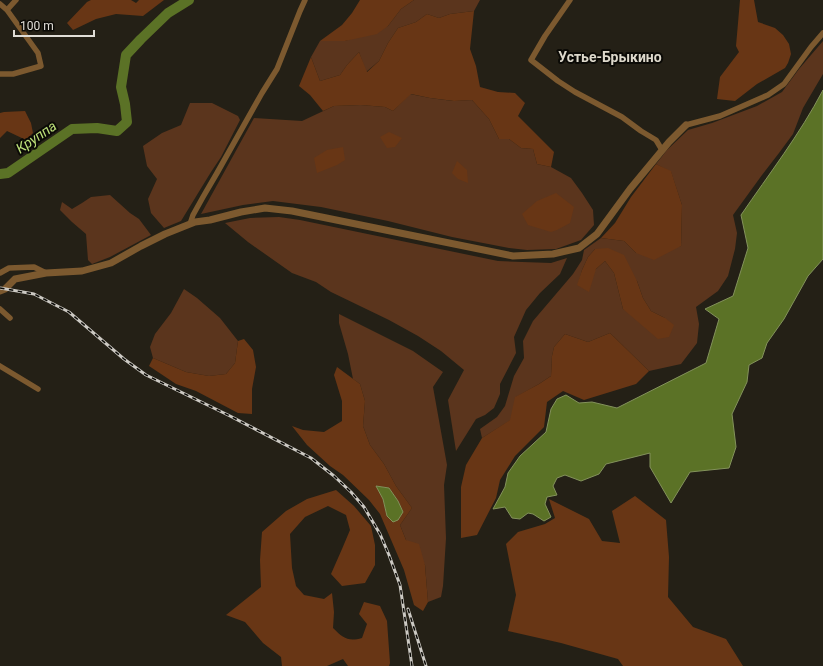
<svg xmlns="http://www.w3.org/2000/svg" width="823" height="666" viewBox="0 0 823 666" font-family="Roboto,sans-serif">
<rect width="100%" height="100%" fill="#242016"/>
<path fill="#5b351d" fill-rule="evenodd" d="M 414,0 L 480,0 L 474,11 L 450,14 L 439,18 L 427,14 L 416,22 L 398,28 L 388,43 L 379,61 L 366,72 L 359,52 L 347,65 L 340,75 L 320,81 L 311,57 L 320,41 L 345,41 L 388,26 L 401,9 Z
M 823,41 L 823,74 L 803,108 L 793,134 L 779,153 L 762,175 L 733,215 L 737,233 L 735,249 L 728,276 L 718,291 L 696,307 L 699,324 L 697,343 L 681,364 L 649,371 L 610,333 L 588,342 L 565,334 L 554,347 L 552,356 L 551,376 L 539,384 L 516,397 L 511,420 L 482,438 L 480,429 L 497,417 L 505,406 L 514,376 L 524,358 L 523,341 L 533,321 L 573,274 L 582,260 L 584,250 L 601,238 L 624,241 L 636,253 L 681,246 L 682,205 L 671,172 L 656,164 L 667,150 L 688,130 L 712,123 L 757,106 L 782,92 L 799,69 ZM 595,249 L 637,281 L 643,298 L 651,311 L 665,318 L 623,309 L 614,273 L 605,261 L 578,285 L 582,270 L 588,257 Z
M 410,94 L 430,98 L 453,101 L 472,100 L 489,119 L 499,139 L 509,139 L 521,148 L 533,149 L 537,164 L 551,167 L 571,178 L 582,193 L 593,210 L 594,225 L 581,240 L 556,249 L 527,250 L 509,248 L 452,237 L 388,221 L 321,207 L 273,201 L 243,205 L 201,214 L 254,118 L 302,121 L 334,106 L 361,105 L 385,107 L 393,111 Z
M 190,103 L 212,103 L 238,116 L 240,120 L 221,157 L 211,172 L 181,221 L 164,228 L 151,213 L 148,199 L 157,179 L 147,166 L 143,146 L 162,133 L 181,125 Z
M 110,195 L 130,213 L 139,219 L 151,235 L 110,257 L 92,264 L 88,260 L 86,234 L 72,222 L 60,210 L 62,202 L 72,209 L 82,203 L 91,197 Z
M 279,217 L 300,220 L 498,261 L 551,263 L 567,258 L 560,274 L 540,293 L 526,310 L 514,337 L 516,353 L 500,384 L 500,394 L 494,408 L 485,415 L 476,419 L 456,451 L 448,400 L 464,370 L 441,351 L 418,336 L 389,320 L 331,292 L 316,282 L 292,273 L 248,242 L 225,223 L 250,218 Z
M 184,289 L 197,298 L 220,318 L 238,341 L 235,363 L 226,374 L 209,376 L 186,372 L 153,358 L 150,347 L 155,334 L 171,313 Z
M 339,314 L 413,351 L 443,372 L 433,387 L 447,465 L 444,485 L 446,538 L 443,586 L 441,597 L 428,602 L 425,565 L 406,540 L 400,525 L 412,508 L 396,486 L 384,464 L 370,445 L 363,426 L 365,401 L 360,384 L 353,379 L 348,354 L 339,323 Z"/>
<path fill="#683615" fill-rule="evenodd" d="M 91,0 L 131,0 L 136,3 L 139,0 L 164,0 L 143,16 L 116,14 L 96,19 L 73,30 L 67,23 L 87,2 Z
M 360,0 L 414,0 L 401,9 L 388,26 L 377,34 L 345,41 L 320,41 L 342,25 L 352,13 Z
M 740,0 L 754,0 L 758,22 L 775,28 L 783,35 L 789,44 L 791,54 L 788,63 L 785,68 L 757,84 L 735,101 L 717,99 L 720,77 L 739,52 L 736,46 Z
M 474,11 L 470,49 L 476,66 L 480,87 L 498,92 L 515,93 L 525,103 L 518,116 L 554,152 L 551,167 L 537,164 L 533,149 L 521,148 L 509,139 L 499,139 L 489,119 L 472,100 L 454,101 L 430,98 L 411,94 L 393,111 L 385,107 L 361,105 L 334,106 L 323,111 L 310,95 L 299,86 L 311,57 L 320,81 L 340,75 L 347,65 L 359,52 L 367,72 L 379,61 L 388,43 L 398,28 L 416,22 L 427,14 L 439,18 L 450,14 Z
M 25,111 L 31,123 L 33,133 L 26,140 L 7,131 L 0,138 L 0,113 L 4,112 Z
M 389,132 L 402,138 L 395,147 L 387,148 L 380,137 Z
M 343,147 L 345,160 L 337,165 L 317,173 L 314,158 L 327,150 Z
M 457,161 L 467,170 L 468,183 L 458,179 L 452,173 Z
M 656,164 L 671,171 L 682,205 L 681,246 L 654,260 L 636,253 L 624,241 L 601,238 L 615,223 L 631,197 Z
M 556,193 L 574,207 L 570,223 L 557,230 L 551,232 L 528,225 L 522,214 L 537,201 Z
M 608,248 L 624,255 L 637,281 L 643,298 L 651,311 L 665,318 L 674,325 L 669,337 L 658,339 L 623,309 L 614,273 L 605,261 L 596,269 L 589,292 L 577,285 L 582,270 L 588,257 L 595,249 Z
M 610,333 L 649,371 L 636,384 L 584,400 L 563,391 L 547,402 L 544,427 L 515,456 L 500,480 L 496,498 L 477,535 L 461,538 L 461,487 L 466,465 L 482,438 L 510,420 L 515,397 L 539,384 L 551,376 L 552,356 L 554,347 L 565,334 L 588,342 Z
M 244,339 L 253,350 L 256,367 L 252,389 L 252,414 L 238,413 L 196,391 L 176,384 L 149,366 L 153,358 L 186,372 L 209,376 L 226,374 L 235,363 L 238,341 Z
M 337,367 L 360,384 L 365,401 L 363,426 L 370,445 L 384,464 L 396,486 L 412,508 L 400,525 L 406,540 L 419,544 L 425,565 L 428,602 L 423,611 L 414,605 L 404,570 L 380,514 L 369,500 L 343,475 L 330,466 L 307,445 L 292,426 L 303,430 L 324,432 L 342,421 L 342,401 L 334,375 ZM 377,486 L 389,488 L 398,501 L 403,512 L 387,516 L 383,499 Z
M 336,490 L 354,506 L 371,526 L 375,545 L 375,565 L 365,583 L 342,586 L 331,574 L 342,549 L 350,530 L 346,515 L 328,506 L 305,517 L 290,534 L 292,568 L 296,586 L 304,595 L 324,599 L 332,593 L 334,612 L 333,628 C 343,638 348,642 362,638 L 367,624 L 359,614 L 364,602 L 380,606 L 387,621 L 390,663 L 389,666 L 348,666 L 343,659 L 327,666 L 282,666 L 281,657 L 263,643 L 245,622 L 226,615 L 261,587 L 260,560 L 262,532 L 286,511 L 307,499 Z
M 635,496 L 666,520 L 669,557 L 668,597 L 693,627 L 726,639 L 743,666 L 623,666 L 618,659 L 561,643 L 508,631 L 516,595 L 506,544 L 518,532 L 545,524 L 555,518 L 549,499 L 589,519 L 602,541 L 620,543 L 612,511 Z"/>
<path fill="#5b7226" stroke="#83925b" d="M 823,90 L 823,259 L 808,276 L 784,319 L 767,343 L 762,358 L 749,365 L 747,382 L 732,414 L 736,447 L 729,468 L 690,472 L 671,503 L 650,467 L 650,453 L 606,464 L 599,474 L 581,481 L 565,475 L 557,478 L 553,486 L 557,495 L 547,497 L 545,504 L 551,517 L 544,521 L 533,514 L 528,513 L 520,519 L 512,518 L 505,507 L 493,509 L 505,487 L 508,473 L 520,456 L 546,432 L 551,409 L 557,399 L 566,395 L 579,403 L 592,402 L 617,408 L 706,363 L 719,319 L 705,309 L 733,296 L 748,248 L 741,215 C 769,174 800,134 823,90 Z
M 376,486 L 389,488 L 398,501 L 403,512 L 398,520 L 393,522 L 387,516 L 383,499 Z"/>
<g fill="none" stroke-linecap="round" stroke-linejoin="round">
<path stroke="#5b7226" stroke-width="10" d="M 0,174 L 8,173 L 72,129 L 97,128 L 117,131 L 127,122 L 125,104 L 121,87 L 126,55 L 141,39 L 168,13 L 189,0"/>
<path stroke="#7c592f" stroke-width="5.5" d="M 570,0 L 545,36 L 531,60 L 558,81 L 575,92 L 622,117 L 641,131 L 656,140 L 662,150
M 0,4 L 7,10 L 38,53 L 41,66 L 13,74 L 0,74
M 7,10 L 16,0
M 686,125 L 720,116 L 768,95 L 784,84 L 811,47 L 823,33
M 190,224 L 193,215 L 203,197 L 217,173 L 262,93 L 277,69 L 300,11 L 305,0
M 0,273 L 9,268 L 34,267 L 46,273
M 0,309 L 10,318
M 0,366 L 38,389"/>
<path stroke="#7c592f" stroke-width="7" d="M 0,291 L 5,289 L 15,279 L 46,273 L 82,271 L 111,263 L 141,246 L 165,234 L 195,222 L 210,220 L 241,212 L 265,208 L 292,211 L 513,256 L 553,254 L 579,248 L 597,234 L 630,189 L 669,142 L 686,125"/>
<defs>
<path id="rail" d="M 0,288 L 34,294 L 69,312 L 124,359 L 146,375 L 230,416 L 311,458 L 334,476 L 351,492 L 364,507 L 380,534 L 389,555 L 400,585 L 412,666
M 408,609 L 426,666"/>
</defs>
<use href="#rail" stroke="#ccc9c3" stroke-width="3"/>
<use href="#rail" stroke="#0b0a06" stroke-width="1.5" stroke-dasharray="4.5" stroke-linecap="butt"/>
</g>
<g text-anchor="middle" stroke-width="4" stroke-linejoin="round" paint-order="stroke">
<g font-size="14" font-weight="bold" fill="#ddd8cb" stroke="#0b0a06">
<text x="610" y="62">Устье-Брыкино</text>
</g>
<g font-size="14" font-style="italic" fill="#bee17a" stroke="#0b0a06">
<text transform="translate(36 137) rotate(-34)" y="5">Круппа</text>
</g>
</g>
<path d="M14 30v6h80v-6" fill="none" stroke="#e0ddd7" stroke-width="2"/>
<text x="20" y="30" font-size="12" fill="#e0ddd7" stroke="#0b0a06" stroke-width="3" paint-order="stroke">100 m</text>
</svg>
